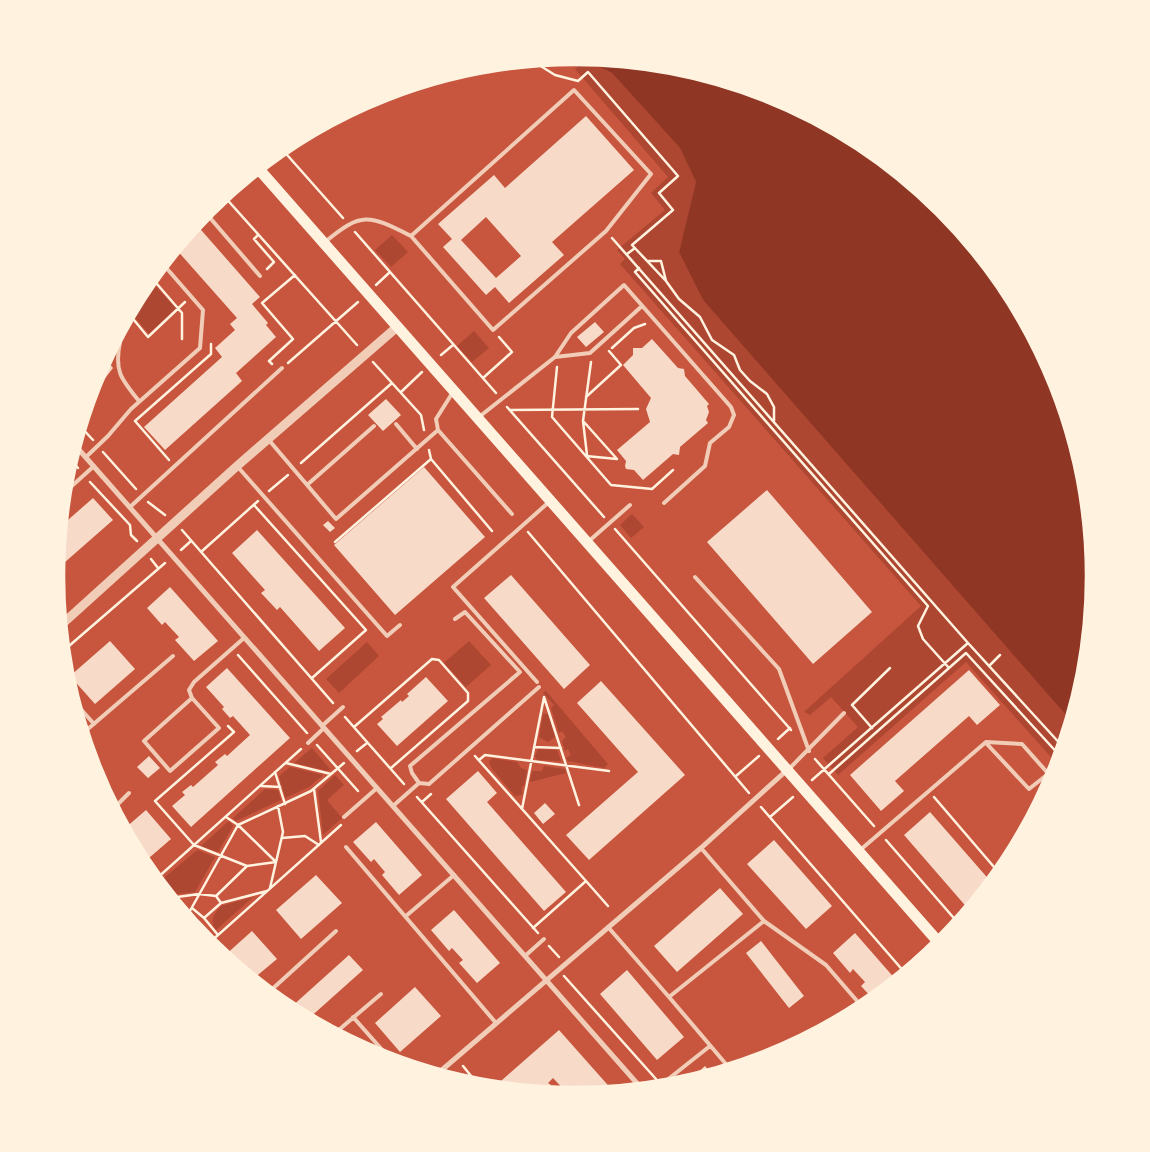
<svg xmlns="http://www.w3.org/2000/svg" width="1150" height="1152" viewBox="0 0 1150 1152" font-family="'Source Sans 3',sans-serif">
<rect width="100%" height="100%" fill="#c8553d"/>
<path fill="#ae4732" d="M 586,60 L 612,73 L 680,148 L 696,182 L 679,252 L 703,300 L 1072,722 L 1058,765 L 966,662 L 838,775 L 823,758 L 858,727 L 831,697 L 810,715 L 804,712 L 921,606 L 620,264 L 625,259 L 617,250 L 665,210 L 651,193 L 668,177 L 575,69 Z
M 392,235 L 408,252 L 391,267 L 375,250 Z
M 149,279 L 176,308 L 149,334 L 130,312 Z
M 474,331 L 489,348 L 472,362 L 457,346 Z
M 632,514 L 644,527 L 631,538 L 620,525 Z
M 469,641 L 491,665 L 466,687 L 444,663 Z
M 367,642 L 379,656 L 339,693 L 326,679 Z
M 546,691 L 608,764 L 604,768 L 568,761 L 566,758 L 571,755 L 568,749 L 565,751 L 562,741 L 566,737 L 562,731 L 559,733 L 551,708 L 554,705 L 543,693 Z
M 543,714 L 548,714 L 555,737 L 548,742 L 539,737 Z
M 312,748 L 330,769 L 328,771 L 294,763 Z
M 538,749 L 557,750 L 561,761 L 537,760 L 535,756 Z
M 492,758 L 517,762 L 521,768 L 527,770 L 524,786 L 522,786 L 522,795 L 515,796 L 492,769 L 489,762 Z
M 544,766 L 565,769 L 566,773 L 530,782 L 532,771 L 542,771 Z
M 290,767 L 323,775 L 309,787 L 285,798 L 279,776 Z
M 335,775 L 344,785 L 327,800 L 342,818 L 323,835 L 318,791 Z
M 265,789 L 278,790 L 281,800 L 236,821 L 233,818 Z
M 229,821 L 233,826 L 218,852 L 201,846 Z
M 197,850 L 215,857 L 195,892 L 168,895 L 158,883 Z
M 253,897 L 216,930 C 209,921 214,914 221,906 Z"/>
<path fill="#8f3625" d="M 575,56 L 677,66 L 774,96 L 864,144 L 943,209 L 1008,287 L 1056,377 L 1085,475 L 1095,576 L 1085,678 L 1072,722 L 703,300 L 679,252 L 696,182 L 680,148 L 612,73 L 586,60 L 582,63 L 570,57 Z"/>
<path fill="#f7dbc8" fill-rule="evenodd" d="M 586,116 L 634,170 L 552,242 L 564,255 L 509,303 L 495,287 L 486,295 L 443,247 L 452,239 L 438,224 L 494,175 L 505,188 ZM 486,217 L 521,256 L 496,278 L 461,240 Z
M 195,223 L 260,297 L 252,304 L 268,323 L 266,325 L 276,337 L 236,373 L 242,381 L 165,450 L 144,427 L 222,357 L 215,348 L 235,330 L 230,324 L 237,318 L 175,248 Z
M 595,322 L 604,332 L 586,347 L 577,337 Z
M 652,339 L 678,368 L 684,369 L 685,376 L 709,404 L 707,406 L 709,412 L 706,420 L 708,423 L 680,447 L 679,455 L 673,454 L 643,480 L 634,470 L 626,469 L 625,466 L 626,461 L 617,450 L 650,422 L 646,409 L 651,398 L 623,365 L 633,355 L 633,348 L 642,348 Z
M 105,358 L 113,368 L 103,381 L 94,380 Z
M 386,399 L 401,415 L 383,431 L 368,415 Z
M 424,467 L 485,537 L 395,615 L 334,545 Z
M 767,490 L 872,612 L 813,664 L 707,542 Z
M 93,498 L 113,520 L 56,570 L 60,527 Z
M 328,521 L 335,528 L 330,532 L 323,525 Z
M 257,530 L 345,628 L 319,651 L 280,607 L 277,610 L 261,593 L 265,590 L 232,553 Z
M 511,575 L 590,665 L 564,689 L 484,598 Z
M 170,587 L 218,641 L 194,661 L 175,640 L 179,637 L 165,622 L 162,625 L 147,608 Z
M 110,641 L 135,669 L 95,704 L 70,676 Z
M 227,668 L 290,738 L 191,827 L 172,806 L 185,795 L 182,792 L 191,785 L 193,787 L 218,765 L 215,762 L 225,754 L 227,756 L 250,735 L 233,716 L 230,718 L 222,709 L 224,707 L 206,687 Z
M 969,670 L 1000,705 L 977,725 L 969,716 L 895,781 L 904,791 L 881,811 L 850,775 Z
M 426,677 L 448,701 L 397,746 L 377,724 L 383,719 L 381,717 L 401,700 L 402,702 L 409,696 L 407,694 Z
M 601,681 L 685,775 L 589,860 L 566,835 L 638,772 L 577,703 Z
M 149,756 L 160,768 L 148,778 L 137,767 Z
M 478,771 L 497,793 L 487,802 L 566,892 L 544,911 L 446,799 Z
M 545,803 L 555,814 L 543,824 L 534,813 Z
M 146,810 L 171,839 L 142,864 L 124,829 Z
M 930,812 L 992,883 L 970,911 L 904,835 Z
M 376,822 L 422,875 L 399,895 L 382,875 L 385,872 L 374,859 L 371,862 L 353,842 Z
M 774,840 L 832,906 L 806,929 L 747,864 Z
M 316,875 L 342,903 L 301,939 L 276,910 Z
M 720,888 L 743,914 L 677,972 L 654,946 Z
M 454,910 L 500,963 L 477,983 L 459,963 L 463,960 L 452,948 L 449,951 L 431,930 Z
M 252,931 L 277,959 L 252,980 L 223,957 Z
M 855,933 L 897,981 L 874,1000 L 861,986 L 865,982 L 853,969 L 850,973 L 833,953 Z
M 761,941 L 804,996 L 789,1008 L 746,953 Z
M 349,955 L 363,970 L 307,1020 L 293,1012 L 290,1008 Z
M 627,970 L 684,1037 L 657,1060 L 600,994 Z
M 415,987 L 441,1016 L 400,1052 L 375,1023 Z
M 559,1030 L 614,1092 L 569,1095 L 553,1078 L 548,1083 L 551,1085 L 542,1093 L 493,1088 Z
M 705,1066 L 713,1075 L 686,1083 Z"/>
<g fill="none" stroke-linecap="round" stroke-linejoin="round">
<path stroke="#fff3e0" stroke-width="2.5" d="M 531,60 L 555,75 L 578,81 L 588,72 L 678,176 L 659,193 L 673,210 L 632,245 L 666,281 L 679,299 L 700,317 L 712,340 L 734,355 L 740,370 L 750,381 L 767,394 L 774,407 L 774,421
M 281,148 L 343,218
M 223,195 L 357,345
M 355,232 L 496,393
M 258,235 L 254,239 L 274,262 L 267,269
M 612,238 L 968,643 L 1064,748
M 627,254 L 635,248
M 647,261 L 661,261 L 666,281
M 639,268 L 635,272 L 928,606 L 918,626 L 923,639 L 949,668 L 966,653 L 1061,757
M 151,277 L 182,313 L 182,339
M 376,285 L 390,272
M 129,314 L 148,337 L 185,302
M 612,348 L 634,328 L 645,324
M 441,355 L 453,345
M 373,362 L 421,415 L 424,430
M 288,363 L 358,302
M 272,364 L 269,361 L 293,339 L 262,303 L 295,275
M 557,367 L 552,417 L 611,485 L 652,489 L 673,470
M 483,378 L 512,352 L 499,337
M 401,392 L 422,372
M 586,397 L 621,365 L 609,351
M 507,407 L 604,517
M 510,410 L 638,409
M 135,421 L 211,354 L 211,344
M 135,421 L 169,460
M 584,422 L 617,459 L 586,456
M 80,426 L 93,440
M 429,450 L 431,459 L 492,531
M 103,452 L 136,489
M 587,455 L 583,421 L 591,362
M 70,459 L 78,468
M 301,463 L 392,383
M 90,482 L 130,525
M 269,491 L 288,475
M 148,502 L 165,515
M 254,505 L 366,630
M 130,525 L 131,535 L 137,541
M 615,529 L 791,730
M 182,530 L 333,703
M 528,532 L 749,793
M 335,542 L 431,459
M 181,550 L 191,541
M 201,552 L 258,501
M 151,559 L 158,568
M 62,652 L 165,563
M 238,655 L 307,733
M 989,666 L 1000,655
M 312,678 L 366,630
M 345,717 L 404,784
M 228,726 L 234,732 L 155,801 L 194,845 L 247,866 L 276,862
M 354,727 L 432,659 L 439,660 L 468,693 L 468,701 L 391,768
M 872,728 L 852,705 L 890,668
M 778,739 L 790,728
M 317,745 L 358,791
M 534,747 L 561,748
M 357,751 L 367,743
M 475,756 L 586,881 L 533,928
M 815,759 L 874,826
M 479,760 L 485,755 L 609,771
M 286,763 L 331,774
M 275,772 L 285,804
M 829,774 L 949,668
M 736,776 L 759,756
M 812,780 L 968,643
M 261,786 L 280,787
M 314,789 L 321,842
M 417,797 L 538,933
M 934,797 L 1000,874
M 422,802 L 431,794
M 761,807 L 906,974
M 522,809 L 544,697 L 579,805
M 226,817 L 238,825 L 276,862
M 770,817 L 793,797
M 282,838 L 305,836 L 319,845
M 886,840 L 959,924
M 155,880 L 301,749
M 586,881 L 608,906
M 270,888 L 283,832 L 278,806
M 216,896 L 247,866
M 170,898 L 199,894 L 216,896 L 221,903
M 192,908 L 204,918 L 218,935
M 186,918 L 238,825 L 311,791 L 344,763
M 204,918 L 221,903 L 267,891
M 208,944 L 341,825
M 549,946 L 559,957
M 564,976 L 656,1079
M 463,1066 L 480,1087"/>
<path stroke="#f1ccb7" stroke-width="4" d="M 205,212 L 260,276
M 325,242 C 362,211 369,215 411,236 L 574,90 L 651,174 L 606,231 L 493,330 L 411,236
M 116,337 L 120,342 C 114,371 121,379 139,401
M 555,357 L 590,353 L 642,306
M 479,417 L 555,357 L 571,333 L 624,285 L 731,407 L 734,415 L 729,427 L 710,443 L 705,466 L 664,503
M 396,424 L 417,449
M 438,430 L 436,419 L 453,392
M 268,439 L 336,519 L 438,430 L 512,514
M 86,457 L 108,436 L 131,409 L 200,348 L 203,310 L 162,263
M 237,466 L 387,636 L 400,625
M 307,485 L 374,426
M 63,494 L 94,466
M 130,507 L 282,368
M 589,541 L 630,505
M 695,577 L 779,669 L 809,751
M 537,682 L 453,587 L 549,502
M 71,698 L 94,724
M 192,698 L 144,741 L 170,771 L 219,728 L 192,698 L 189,690 L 194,682 L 244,638
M 322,726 L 343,707
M 82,734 L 173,656
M 308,743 L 324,728
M 986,743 L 1029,789 L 1048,774
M 788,770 L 844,713
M 419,783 L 412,773 L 410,766 L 520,672 L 465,612 L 455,619
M 393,806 L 419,783 L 429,784 L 539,687
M 113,809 L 129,793
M 344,817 L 377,788
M 346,847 L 496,1023
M 701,848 L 764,921
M 859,851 L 986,742 L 1022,744 L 1053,779
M 406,916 L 454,875
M 608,927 L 669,997
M 525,956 L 544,939
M 278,1002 L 269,992 L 336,931
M 353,1017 L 392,1061
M 334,1034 L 381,994
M 731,1070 L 669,997 L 764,921 L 826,965 L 864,1009
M 657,1088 L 710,1046
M 552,1094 L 556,1090 L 560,1095"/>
<path stroke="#f1ccb7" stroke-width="5" d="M 74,444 L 642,1089
M 436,1075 L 701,848 L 786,771"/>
<path stroke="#f1ccb7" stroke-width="9" d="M 60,626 L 237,466 L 397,327"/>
<path stroke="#fff3e0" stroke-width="11" d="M 257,167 L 941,945"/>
</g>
<path d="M0 0H1150V1152H0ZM64 576a511 511 0 1 1 1022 0a511 511 0 1 1-1022 0Z" fill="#fff3e0" fill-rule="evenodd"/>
<path fill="none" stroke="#fff3e0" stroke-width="2.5" d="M64 576a511 511 0 1 1 1022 0a511 511 0 1 1-1022 0Z"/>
</svg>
